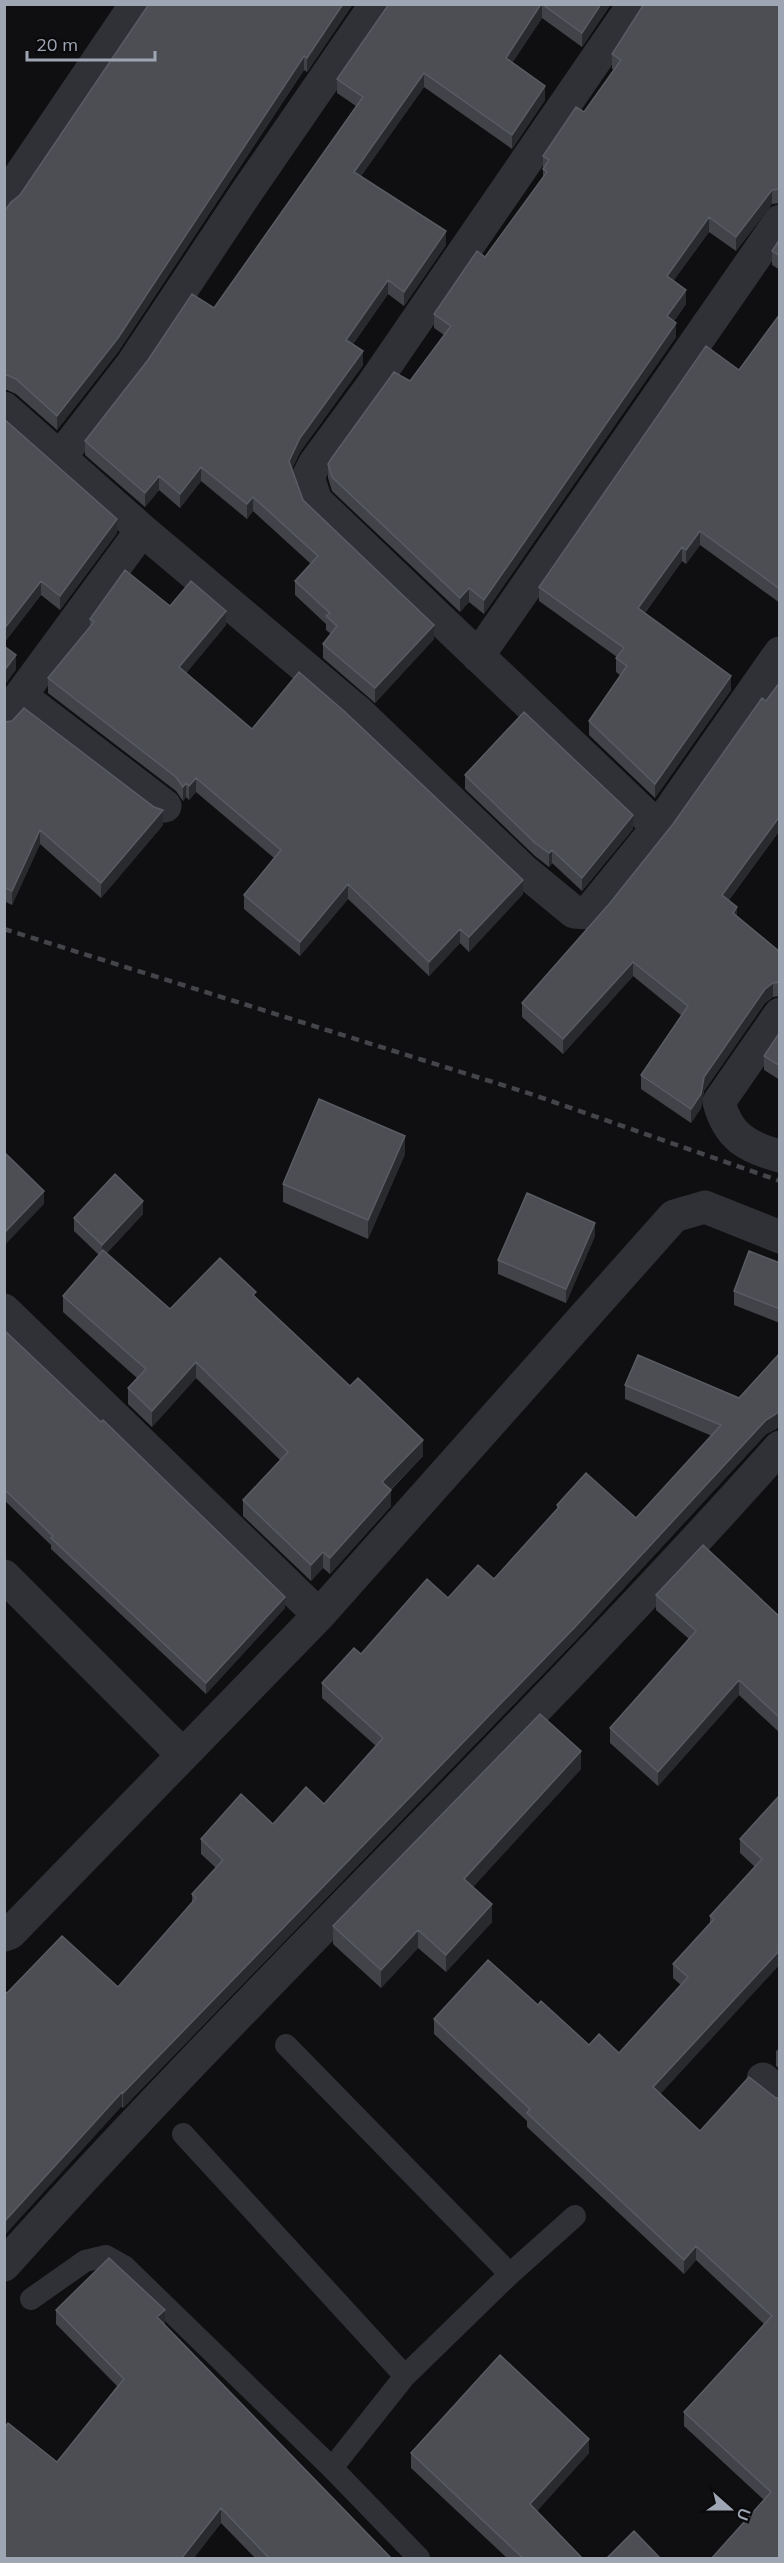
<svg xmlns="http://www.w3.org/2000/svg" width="784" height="2563" viewBox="0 0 784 2563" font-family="Mulish,sans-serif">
<rect width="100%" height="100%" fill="#0f0f11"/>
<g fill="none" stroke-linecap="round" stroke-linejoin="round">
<path stroke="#303136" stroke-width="22" d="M 286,2045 L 510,2274
M 183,2134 L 405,2376
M 31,2299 L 85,2261 L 106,2256 L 124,2266 L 332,2468 L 419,2558
M 332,2468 L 405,2376 L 510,2274 L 575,2216"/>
<path stroke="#303136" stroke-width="33" d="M 634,4 L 371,387 L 315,463 L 308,477 L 316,501 L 658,827
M 4,199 L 136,4
M 4,408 L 142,530 L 357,711 L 523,870 L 574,912 L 588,913 L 658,827 L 780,653
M 61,456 L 133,363 L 248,190 L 376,4
M 478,656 L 780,221
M 21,696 L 165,806
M 4,718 L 142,530
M 780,1014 L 719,1102 C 728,1137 747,1147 780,1156
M 4,1310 L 319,1615
M 4,1576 L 183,1755
M 4,1935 L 10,1933 L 319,1615 L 674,1216 L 705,1207 L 780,1237
M 763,2079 L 780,2094
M 4,2265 C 255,1985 530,1728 780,1447"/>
<path stroke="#43454b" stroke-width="4.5" stroke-dasharray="8 6" stroke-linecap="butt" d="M 4,929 L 528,1093 L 780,1181"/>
</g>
<path fill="#424349" d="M 353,4 L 307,72 L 304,70 L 118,352 L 57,430 L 16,394 L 7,390 L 4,390 L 4,212 Z
M 389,4 L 611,4 L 582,47 L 542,18 L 512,63 L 545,100 L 512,149 L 424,87 L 361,176 L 446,245 L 404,306 L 388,294 L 353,344 L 363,365 L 300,452 L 292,469 L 303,500 L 434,639 L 375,703 L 323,658 L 323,644 L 331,634 L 326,630 L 326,624 L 295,595 L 295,581 L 311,564 L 253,511 L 247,519 L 201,481 L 180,508 L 159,490 L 145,507 L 85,455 L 85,441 L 214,308 L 356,106 L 337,93 L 337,79 Z
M 780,4 L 780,203 L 772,204 L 736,251 L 709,232 L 673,281 L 686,304 L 674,321 L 676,337 L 484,614 L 469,602 L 460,612 L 332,491 L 328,478 L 328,464 L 410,381 L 444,335 L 434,328 L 434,314 L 485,257 L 543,177 L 543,156 L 584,112 L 614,70 L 612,69 L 612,54 Z
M 780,239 L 780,270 L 772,265 L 772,251 Z
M 780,314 L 780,603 L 700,545 L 686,564 L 682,561 L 645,613 L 731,690 L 655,798 L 589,735 L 589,721 L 621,676 L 616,672 L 616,658 L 617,657 L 539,601 L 539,587 L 739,370 Z
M 4,419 L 117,533 L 60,610 L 41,595 L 4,643 Z
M 170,606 L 226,625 L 186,673 L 252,729 L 523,894 L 469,952 L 460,943 L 429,976 L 348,899 L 300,956 L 244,909 L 244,895 L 274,858 L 196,792 L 189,800 L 186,797 L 183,801 L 176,791 L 48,693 L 48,678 L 90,627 L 90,619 Z
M 780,682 L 780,830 L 729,900 L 737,917 L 780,952 L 780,996 L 773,997 L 765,1003 L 704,1091 L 701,1108 L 691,1123 L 641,1089 L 641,1075 L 682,1016 L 633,976 L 563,1054 L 522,1017 L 522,1003 L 610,903 L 673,824 Z
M 4,722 L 163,825 L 101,898 L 40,844 L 12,905 L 4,901 Z
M 465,775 L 633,829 L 582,891 L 552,863 L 549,867 L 535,856 L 465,789 Z
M 780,1032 L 780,1080 L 764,1070 L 764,1056 Z
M 405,1154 L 368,1239 L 283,1202 L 283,1184 Z
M 143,1214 L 106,1254 L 170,1309 L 256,1298 L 423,1456 L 391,1490 L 391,1506 L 330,1574 L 323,1568 L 311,1581 L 243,1516 L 243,1500 L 280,1460 L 196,1378 L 152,1427 L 128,1404 L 128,1388 L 137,1378 L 63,1312 L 63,1296 L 99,1255 L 74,1231 L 74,1218 Z
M 595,1236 L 566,1303 L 498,1274 L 498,1260 Z
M 780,1263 L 780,1323 L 734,1305 L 734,1291 Z
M 4,1330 L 285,1608 L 206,1694 L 51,1549 L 51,1545 L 4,1500 Z
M 780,1353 L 780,1425 L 776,1429 L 766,1434 L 575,1641 L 123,2108 L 7,1993 L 118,1987 L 192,1903 L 192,1894 L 216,1868 L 201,1854 L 201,1839 L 273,1824 L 324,1804 L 376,1746 L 322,1698 L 322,1683 L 361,1654 L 448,1598 L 494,1579 L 557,1510 L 557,1505 L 636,1518 L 712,1436 L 625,1399 L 625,1385 L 739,1398 Z
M 656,1595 L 780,1617 L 780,1733 L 739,1695 L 658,1786 L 610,1743 L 610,1728 L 689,1639 L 656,1610 Z
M 581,1769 L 473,1887 L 492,1922 L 446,1972 L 418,1948 L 381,1988 L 333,1944 L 333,1926 Z
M 780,1795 L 780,1964 L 660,2094 L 700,2131 L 776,2098 L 780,2559 L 764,2500 L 684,2426 L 684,2412 L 764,2324 L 696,2260 L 684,2274 L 527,2127 L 527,2121 L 434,2034 L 434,2019 L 538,2005 L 589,2045 L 619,2053 L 681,1985 L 673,1978 L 673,1964 L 710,1923 L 710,1916 L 755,1867 L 740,1853 L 740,1839 Z
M 780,2048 L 780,2069 L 776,2066 L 776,2051 Z
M 56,2310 L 165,2325 L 392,2559 L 256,2559 L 221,2523 L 193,2559 L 4,2559 L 57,2462 L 117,2386 L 56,2324 Z
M 411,2453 L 589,2453 L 537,2511 L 583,2559 L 508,2559 L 411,2468 Z"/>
<path fill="#292a2e" d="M 343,4 L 353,4 L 307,72 L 307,58 Z
M 542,4 L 542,18 L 506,72 L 506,58 Z
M 601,4 L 611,4 L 582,47 L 582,33 Z
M 304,56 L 304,70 L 118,352 L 57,430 L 57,416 Z
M 424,73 L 424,87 L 354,186 L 354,172 Z
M 545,86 L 545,100 L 512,149 L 512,135 Z
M 772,190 L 772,204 L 736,251 L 736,237 Z
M 709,217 L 709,232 L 667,290 L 667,276 Z
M 446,231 L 446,245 L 404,306 L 404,292 Z
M 388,280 L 388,294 L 346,354 L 346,340 Z
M 686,290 L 686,304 L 667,330 L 667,316 Z
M 676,323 L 676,337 L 484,614 L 484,600 Z
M 363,351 L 363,365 L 300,452 L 289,475 L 289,461 L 300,438 Z
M 201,467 L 201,481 L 180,508 L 180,494 Z
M 159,476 L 159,490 L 145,507 L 145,493 Z
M 253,497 L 253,511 L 247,519 L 247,504 Z
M 117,519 L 117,533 L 60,610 L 60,596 Z
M 700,531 L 700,545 L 686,564 L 686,550 Z
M 682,547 L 682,561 L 638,622 L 638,608 Z
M 41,581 L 41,595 L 4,643 L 4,629 Z
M 469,588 L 469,602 L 460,612 L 460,598 Z
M 226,611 L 226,625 L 179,682 L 179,667 Z
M 434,625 L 434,639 L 375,703 L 375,688 Z
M 16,655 L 16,670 L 4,686 L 4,671 Z
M 731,676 L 731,690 L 655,798 L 655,784 Z
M 196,778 L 196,792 L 189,800 L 189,786 Z
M 186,783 L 186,797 L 183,801 L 183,787 Z
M 163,810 L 163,825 L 101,898 L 101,883 Z
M 633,815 L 633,829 L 582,891 L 582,878 Z
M 780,816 L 780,830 L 722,909 L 722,895 Z
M 40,830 L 40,844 L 12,905 L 12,891 Z
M 552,850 L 552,863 L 549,867 L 549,853 Z
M 523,880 L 523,894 L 469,952 L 469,937 Z
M 348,884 L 348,899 L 300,956 L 300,942 Z
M 737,907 L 737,922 L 733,913 Z
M 460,929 L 460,943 L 429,976 L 429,962 Z
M 633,962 L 633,976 L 563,1054 L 563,1039 Z
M 773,983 L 773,997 L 765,1003 L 704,1091 L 701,1108 L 691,1123 L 691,1109 L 704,1077 L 765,989 Z
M 405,1136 L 405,1154 L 368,1239 L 368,1220 Z
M 44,1191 L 44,1204 L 4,1246 L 4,1233 Z
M 143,1201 L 143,1214 L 102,1258 L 102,1245 Z
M 595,1223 L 595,1236 L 566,1303 L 566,1289 Z
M 196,1362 L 196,1378 L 152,1427 L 152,1411 Z
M 780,1411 L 780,1425 L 776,1429 L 766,1434 L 575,1641 L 123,2108 L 123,2093 L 766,1420 Z
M 423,1440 L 423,1456 L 382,1498 L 382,1482 Z
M 391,1490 L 391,1506 L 330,1574 L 330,1558 Z
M 323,1552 L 323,1568 L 311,1581 L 311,1565 Z
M 285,1597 L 285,1608 L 206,1694 L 206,1683 Z
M 739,1680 L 739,1695 L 658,1786 L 658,1772 Z
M 581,1751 L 581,1769 L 464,1897 L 464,1879 Z
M 492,1904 L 492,1922 L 446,1972 L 446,1955 Z
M 418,1930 L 418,1948 L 381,1988 L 381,1970 Z
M 780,1950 L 780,1964 L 653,2102 L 653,2087 Z
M 122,2092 L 122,2106 L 4,2236 L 4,2222 Z
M 696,2246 L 696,2260 L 684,2274 L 684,2260 Z
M 165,2310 L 165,2325 L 157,2317 Z
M 589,2439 L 589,2453 L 530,2519 L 530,2504 Z
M 221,2508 L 221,2523 L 193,2559 L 181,2559 Z"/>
<path fill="#4c4e54" stroke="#595c63" stroke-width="1.5" d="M 149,4 L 343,4 L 307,58 L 304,56 L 118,338 L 57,416 L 16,379 L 7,375 L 4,376 L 4,212 L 11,202 L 20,195 Z
M 389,4 L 541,4 L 506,58 L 545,86 L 512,135 L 424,73 L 354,172 L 446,231 L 404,292 L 388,280 L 346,340 L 363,351 L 300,438 L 289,461 L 303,500 L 434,625 L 375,688 L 323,644 L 337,626 L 326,616 L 330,613 L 295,581 L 318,556 L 253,497 L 247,504 L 201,467 L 180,494 L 159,476 L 145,493 L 85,441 L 148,360 L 192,294 L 214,308 L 363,97 L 337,79 Z
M 542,4 L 601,4 L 582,33 Z
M 644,4 L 780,4 L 780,189 L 772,190 L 736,237 L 709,217 L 667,276 L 686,290 L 667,316 L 676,323 L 484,600 L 469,588 L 460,598 L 332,477 L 328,464 L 331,459 L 394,372 L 410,381 L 451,326 L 434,314 L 477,251 L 485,257 L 547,172 L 543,169 L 549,160 L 543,156 L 576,107 L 584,112 L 621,60 L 612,54 Z
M 780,239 L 780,256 L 772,251 Z
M 780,314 L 780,589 L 700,531 L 686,550 L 682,547 L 638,608 L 731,676 L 655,784 L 589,721 L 627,666 L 616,658 L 624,648 L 539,587 L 706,346 L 739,370 Z
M 4,419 L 117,519 L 60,596 L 41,581 L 4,629 Z
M 125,570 L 170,606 L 191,581 L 226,611 L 179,667 L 252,729 L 299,672 L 344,711 L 523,880 L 469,937 L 460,929 L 429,962 L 348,884 L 300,942 L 244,895 L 281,850 L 196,778 L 189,786 L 186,783 L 183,787 L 176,777 L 48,678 L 94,622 L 90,619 Z
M 4,646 L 16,655 L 4,671 Z
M 780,682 L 780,816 L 722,895 L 737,907 L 733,913 L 780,952 L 780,982 L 773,983 L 765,989 L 704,1077 L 701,1094 L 691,1109 L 641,1075 L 688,1006 L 633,962 L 563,1039 L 522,1003 L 610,903 L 673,824 L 762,698 L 766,701 Z
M 24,708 L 154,807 L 163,810 L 101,883 L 40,830 L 12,891 L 4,887 L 4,722 L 12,721 Z
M 524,712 L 633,815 L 582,878 L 552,850 L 549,853 L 535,843 L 465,775 Z
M 780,1032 L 780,1066 L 764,1056 Z
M 319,1099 L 405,1136 L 368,1220 L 283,1184 Z
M 4,1152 L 44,1191 L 4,1233 Z
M 115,1174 L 143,1201 L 102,1245 L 74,1218 Z
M 527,1193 L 595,1223 L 566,1289 L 498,1260 Z
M 103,1250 L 170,1309 L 220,1258 L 256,1292 L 253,1295 L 350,1386 L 358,1378 L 423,1440 L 382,1482 L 391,1490 L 330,1558 L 323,1552 L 311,1565 L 243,1500 L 288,1452 L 196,1362 L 152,1411 L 128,1388 L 146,1369 L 63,1296 Z
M 749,1251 L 780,1263 L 780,1309 L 734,1291 Z
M 4,1330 L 101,1422 L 103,1420 L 285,1597 L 206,1683 L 51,1538 L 53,1536 L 4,1489 Z
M 780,1353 L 780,1411 L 776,1414 L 766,1420 L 575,1627 L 123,2093 L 122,2092 L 4,2222 L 4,1991 L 7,1993 L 62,1936 L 118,1987 L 196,1898 L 192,1894 L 223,1860 L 201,1839 L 241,1794 L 273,1824 L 306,1787 L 324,1804 L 383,1738 L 322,1683 L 354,1648 L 361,1654 L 427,1579 L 448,1598 L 478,1565 L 494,1579 L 559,1507 L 557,1505 L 586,1473 L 636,1518 L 721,1425 L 625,1385 L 638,1355 L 739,1398 Z
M 703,1545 L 780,1617 L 780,1718 L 739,1680 L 658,1772 L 610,1728 L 696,1631 L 656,1595 Z
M 540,1714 L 581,1751 L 464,1879 L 492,1904 L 446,1955 L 418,1930 L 381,1970 L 333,1926 Z
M 780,1795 L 780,1950 L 653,2087 L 700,2131 L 749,2077 L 776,2098 L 780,2098 L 780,2559 L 711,2559 L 771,2492 L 684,2412 L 772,2316 L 696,2246 L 684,2260 L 527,2113 L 530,2109 L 434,2019 L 488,1960 L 538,2005 L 541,2001 L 589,2045 L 599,2034 L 619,2053 L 688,1977 L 673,1964 L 714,1919 L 710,1916 L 762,1859 L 740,1839 Z
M 109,2258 L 165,2310 L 157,2317 L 392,2559 L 270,2559 L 221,2508 L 181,2559 L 4,2559 L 4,2426 L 5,2427 L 8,2423 L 57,2462 L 124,2379 L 56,2310 Z
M 500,2355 L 589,2439 L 530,2504 L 583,2559 L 524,2559 L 411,2453 Z
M 634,2531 L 661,2559 L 606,2559 Z"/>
<rect width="784" height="2563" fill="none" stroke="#9fa6b3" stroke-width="12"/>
<g transform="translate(730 2509) rotate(111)" stroke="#0a0a0c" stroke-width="4.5" paint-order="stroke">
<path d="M0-4.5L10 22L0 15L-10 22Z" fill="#9fa6b3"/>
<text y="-9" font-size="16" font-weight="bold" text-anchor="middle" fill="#9fa6b3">U</text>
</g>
<path d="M27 51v9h128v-9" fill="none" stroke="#9fa6b3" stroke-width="3"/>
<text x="36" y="51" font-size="18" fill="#9fa6b3" stroke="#0a0a0c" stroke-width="4.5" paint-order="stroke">20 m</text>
</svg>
